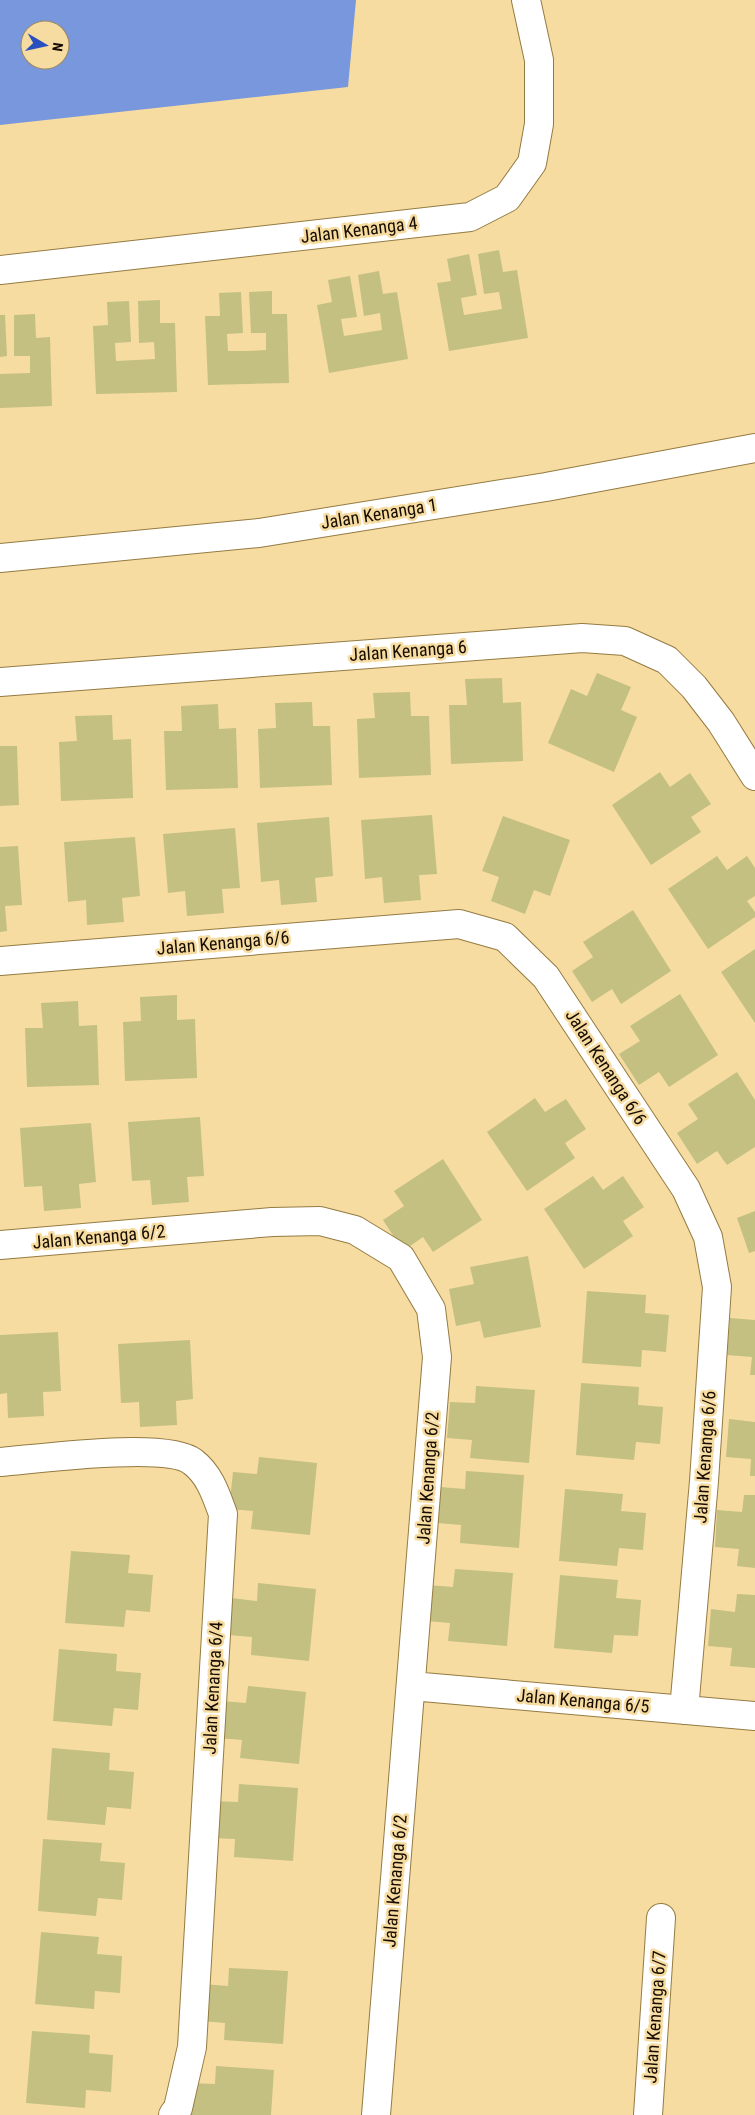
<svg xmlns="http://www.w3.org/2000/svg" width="755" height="2115" viewBox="0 0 755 2115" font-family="'Roboto Condensed',sans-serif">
<rect width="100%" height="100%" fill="#f7dca1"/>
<path fill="#7897dd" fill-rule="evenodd" d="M 0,0 L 356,0 L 348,87 L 0,125 ZM 30,30 L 60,30 L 60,60 L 30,60 Z"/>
<path fill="#c3c082" d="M 499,250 L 503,272 L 517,270 L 528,338 L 449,351 L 437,283 L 451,281 L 447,259 L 469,254 L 477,295 L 461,298 L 464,315 L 502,309 L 499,292 L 484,294 L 478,254 Z
M 379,271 L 383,294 L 397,292 L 408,359 L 329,373 L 317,305 L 332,302 L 328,280 L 350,276 L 357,317 L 341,319 L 344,336 L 382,330 L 380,313 L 364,316 L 358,275 Z
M 272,291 L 272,314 L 287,314 L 289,383 L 208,385 L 205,316 L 220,316 L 219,293 L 241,292 L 243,333 L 227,334 L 228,351 L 247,351 L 266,350 L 266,333 L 251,333 L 249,292 Z
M 160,300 L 160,323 L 175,323 L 177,392 L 96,394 L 93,326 L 108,325 L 107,302 L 129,301 L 131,342 L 115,343 L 116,361 L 155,359 L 154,342 L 139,343 L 138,301 Z
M 35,314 L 36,338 L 50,337 L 52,406 L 0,408 L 0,374 L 30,373 L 30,356 L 14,356 L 14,315 Z
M 0,315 L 5,315 L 7,356 L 0,357 Z
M 597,673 L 631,687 L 621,710 L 637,717 L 614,772 L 548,743 L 571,689 L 587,696 Z
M 502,678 L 503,703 L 521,702 L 523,761 L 451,764 L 449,705 L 467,705 L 465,679 Z
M 410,692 L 411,716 L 429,716 L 431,775 L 359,778 L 357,719 L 375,718 L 373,693 Z
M 312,702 L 313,726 L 330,726 L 332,785 L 260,788 L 258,729 L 276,728 L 275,703 Z
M 218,704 L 219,729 L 236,728 L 238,788 L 166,790 L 164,731 L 182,731 L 181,706 Z
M 112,715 L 113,740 L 131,739 L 133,798 L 61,801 L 59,742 L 77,741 L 75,716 Z
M 0,746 L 17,746 L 19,805 L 0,806 Z
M 660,772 L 670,787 L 690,773 L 711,804 L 691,817 L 701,832 L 651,865 L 612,805 Z
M 432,815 L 437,874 L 419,875 L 421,900 L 384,903 L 382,877 L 365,879 L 361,820 Z
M 503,816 L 570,840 L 550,896 L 534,890 L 525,914 L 491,901 L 499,877 L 482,871 Z
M 329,817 L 333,876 L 315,878 L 317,902 L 281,905 L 279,880 L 261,882 L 257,823 Z
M 235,828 L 240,888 L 222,889 L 224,913 L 187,916 L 185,891 L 168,893 L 163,834 Z
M 135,837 L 140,896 L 122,898 L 124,922 L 87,925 L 86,900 L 68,902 L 64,842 Z
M 18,846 L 22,905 L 5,906 L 7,931 L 0,932 L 0,847 Z
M 717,856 L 727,870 L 747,856 L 755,868 L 755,896 L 747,901 L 755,912 L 755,917 L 708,949 L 668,889 Z
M 633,910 L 671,971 L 621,1004 L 612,989 L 592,1002 L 572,971 L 593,957 L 583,942 Z
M 755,949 L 755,1023 L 721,972 Z
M 680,994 L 718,1055 L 669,1087 L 659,1072 L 639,1085 L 619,1054 L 640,1041 L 630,1026 Z
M 177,995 L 177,1020 L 195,1019 L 197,1078 L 125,1081 L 123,1022 L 141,1021 L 140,997 Z
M 78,1001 L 79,1026 L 97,1025 L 99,1085 L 27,1087 L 25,1028 L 43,1028 L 41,1003 Z
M 737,1072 L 755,1100 L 755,1147 L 727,1165 L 717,1151 L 697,1164 L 677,1133 L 698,1119 L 688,1104 Z
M 535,1098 L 545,1112 L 566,1099 L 586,1129 L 565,1143 L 575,1158 L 527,1191 L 487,1132 Z
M 200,1117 L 204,1176 L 187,1177 L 189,1202 L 152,1205 L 150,1180 L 132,1181 L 128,1122 Z
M 91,1123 L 96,1182 L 79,1184 L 81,1208 L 44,1211 L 42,1186 L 24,1187 L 20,1128 Z
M 443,1159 L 482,1220 L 433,1252 L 423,1237 L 403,1251 L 383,1220 L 404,1206 L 394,1191 Z
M 593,1176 L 603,1190 L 623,1176 L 644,1207 L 623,1221 L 633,1236 L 584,1269 L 544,1209 Z
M 755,1211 L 755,1251 L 749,1253 L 737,1218 Z
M 528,1256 L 541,1327 L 484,1338 L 480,1321 L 456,1326 L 449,1289 L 474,1284 L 470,1267 Z
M 587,1291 L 646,1295 L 645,1313 L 669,1315 L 666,1352 L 642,1350 L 641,1367 L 582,1363 Z
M 730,1318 L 755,1320 L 755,1375 L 750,1375 L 752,1357 L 727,1355 Z
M 58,1332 L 61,1391 L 43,1392 L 44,1416 L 8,1418 L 7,1393 L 0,1394 L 0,1335 Z
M 190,1340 L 193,1399 L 176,1401 L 177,1425 L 140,1427 L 139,1402 L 121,1403 L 118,1344 Z
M 581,1383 L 639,1387 L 638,1405 L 663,1407 L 660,1444 L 636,1442 L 634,1460 L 576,1455 Z
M 476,1386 L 535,1390 L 529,1463 L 470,1458 L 472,1440 L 447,1438 L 450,1402 L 475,1403 Z
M 729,1419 L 755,1422 L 755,1476 L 750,1476 L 751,1459 L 726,1457 Z
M 259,1457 L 317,1463 L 310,1535 L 251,1529 L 253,1511 L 229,1509 L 233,1472 L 257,1474 Z
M 466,1471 L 524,1475 L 519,1548 L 460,1543 L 461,1525 L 437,1523 L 440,1487 L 465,1489 Z
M 565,1489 L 623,1494 L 621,1511 L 646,1513 L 643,1550 L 619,1548 L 617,1566 L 559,1561 Z
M 744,1495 L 755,1495 L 755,1568 L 737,1566 L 739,1549 L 715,1547 L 717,1510 L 742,1512 Z
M 71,1551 L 130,1555 L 128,1573 L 153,1575 L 150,1612 L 126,1610 L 124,1627 L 65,1623 Z
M 455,1569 L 513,1573 L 507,1646 L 448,1641 L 450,1623 L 426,1621 L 428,1585 L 453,1587 Z
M 560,1575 L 618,1580 L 616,1598 L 641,1600 L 638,1636 L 614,1635 L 612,1653 L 554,1648 Z
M 258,1583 L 316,1589 L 309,1661 L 251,1655 L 252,1637 L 228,1635 L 232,1598 L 257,1601 Z
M 737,1594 L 755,1595 L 755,1668 L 730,1666 L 732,1648 L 708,1646 L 711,1609 L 735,1612 Z
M 59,1649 L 117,1654 L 116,1671 L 141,1673 L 138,1710 L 114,1708 L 112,1726 L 53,1721 Z
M 248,1686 L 306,1692 L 299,1764 L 240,1758 L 242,1740 L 218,1738 L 222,1701 L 246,1703 Z
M 52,1748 L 110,1753 L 109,1770 L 134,1772 L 131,1809 L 107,1807 L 105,1825 L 47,1820 Z
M 239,1784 L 298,1788 L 293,1861 L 234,1857 L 235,1839 L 211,1838 L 213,1801 L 238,1802 Z
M 43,1839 L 102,1843 L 100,1861 L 125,1863 L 122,1900 L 98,1898 L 96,1916 L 38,1911 Z
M 41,1932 L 99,1937 L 97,1954 L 122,1956 L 120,1993 L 95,1991 L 94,2009 L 35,2004 Z
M 229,1968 L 288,1971 L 283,2044 L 224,2040 L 225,2023 L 201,2021 L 203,1984 L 228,1986 Z
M 32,2031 L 90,2035 L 89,2053 L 113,2055 L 111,2092 L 86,2090 L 85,2108 L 26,2103 Z
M 216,2066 L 274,2070 L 271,2115 L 188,2115 L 190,2083 L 215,2084 Z"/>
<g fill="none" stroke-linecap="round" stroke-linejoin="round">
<defs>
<path id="minor" d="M 0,270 L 470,217 L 507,198 L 532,163 L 539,124 L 539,60 L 526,0
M 0,558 L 259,533 L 546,487 L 755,448
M 0,682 L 582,638 L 625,641 L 667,660 L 694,687 L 721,722 L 755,776
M 0,961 L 459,924 L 505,937 L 546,977 L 686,1189 L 708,1237 L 717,1287 L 704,1481 L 684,1710
M 0,1245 L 272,1222 L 320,1221 L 355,1230 L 401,1258 L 431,1309 L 437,1357 L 376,2115
M 0,1462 C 38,1459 167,1441 193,1462 C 210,1475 216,1495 223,1514 L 192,2047 L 178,2108 L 173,2115
M 411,1686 L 755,1716
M 648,2115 L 661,1918"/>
</defs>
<use href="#minor" stroke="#947b42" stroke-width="30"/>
<use href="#minor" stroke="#fff" stroke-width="28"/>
</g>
<g text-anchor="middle" stroke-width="5" stroke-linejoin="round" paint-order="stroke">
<g font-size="18" fill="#160c00" stroke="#f7dca1">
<text transform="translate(359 230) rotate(-7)" y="6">Jalan Kenanga 4</text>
<text transform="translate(379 514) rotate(-9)" y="6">Jalan Kenanga 1</text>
<text transform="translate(408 651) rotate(-4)" y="6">Jalan Kenanga 6</text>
<text transform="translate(223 943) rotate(-5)" y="6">Jalan Kenanga 6/6</text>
<text transform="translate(606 1067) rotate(57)" y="6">Jalan Kenanga 6/6</text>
<text transform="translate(99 1237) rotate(-5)" y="6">Jalan Kenanga 6/2</text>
<text transform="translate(705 1457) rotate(-86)" y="6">Jalan Kenanga 6/6</text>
<text transform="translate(428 1478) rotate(-86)" y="6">Jalan Kenanga 6/2</text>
<text transform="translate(213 1688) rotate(-87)" y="6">Jalan Kenanga 6/4</text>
<text transform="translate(583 1701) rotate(5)" y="6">Jalan Kenanga 6/5</text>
<text transform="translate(395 1881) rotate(-85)" y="6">Jalan Kenanga 6/2</text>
<text transform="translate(655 2017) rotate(-86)" y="6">Jalan Kenanga 6/7</text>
</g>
</g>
<g transform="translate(45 45) rotate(99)"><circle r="24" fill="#f7dca1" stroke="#9d8961"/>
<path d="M0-4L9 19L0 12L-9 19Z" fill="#2a50bf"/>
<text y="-8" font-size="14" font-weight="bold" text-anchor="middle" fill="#160c00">N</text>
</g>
</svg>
